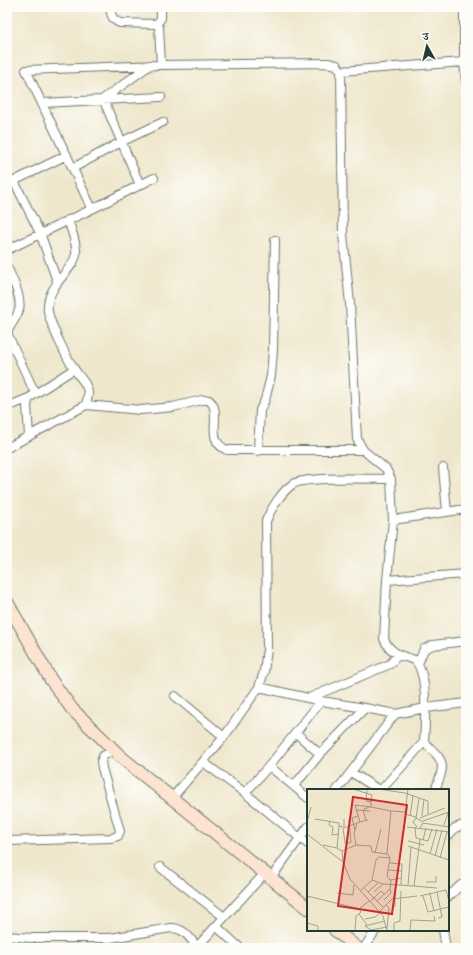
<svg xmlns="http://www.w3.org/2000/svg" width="473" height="955" viewBox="0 0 473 955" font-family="'Old Standard TT','Noto Serif Devanagari',serif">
<rect width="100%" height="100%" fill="#fdfcf7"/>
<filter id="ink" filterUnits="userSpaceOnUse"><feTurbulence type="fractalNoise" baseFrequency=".025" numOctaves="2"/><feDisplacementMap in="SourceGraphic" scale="8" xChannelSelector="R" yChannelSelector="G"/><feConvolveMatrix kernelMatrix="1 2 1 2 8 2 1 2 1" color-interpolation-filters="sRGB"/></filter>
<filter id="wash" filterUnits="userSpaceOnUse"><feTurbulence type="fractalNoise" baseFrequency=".012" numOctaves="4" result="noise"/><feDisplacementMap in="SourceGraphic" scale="16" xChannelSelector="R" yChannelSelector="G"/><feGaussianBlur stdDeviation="0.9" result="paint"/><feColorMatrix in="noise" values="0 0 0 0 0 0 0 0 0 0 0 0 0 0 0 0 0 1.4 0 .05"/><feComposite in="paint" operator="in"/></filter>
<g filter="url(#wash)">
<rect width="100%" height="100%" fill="#efe7cc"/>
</g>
<g filter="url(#ink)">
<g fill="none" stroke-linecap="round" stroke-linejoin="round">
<defs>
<path id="street" d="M 110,7 C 111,15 112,20 120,23 L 157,24 L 159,27 L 161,65 L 328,63 L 337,65 L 341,71 L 343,234 L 350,304 L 357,439 L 363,450 L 386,469 L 391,479 C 372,479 306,476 293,484 C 281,492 271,509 266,521 L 267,649 L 264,672 L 259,687 L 224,737 L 172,798
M 464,7 L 464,62 L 466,82
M 157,24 L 161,18 L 161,7
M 341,71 L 464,62
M 42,103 L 161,97
M 73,168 L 121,142 L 163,122
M 154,178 L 92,209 L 26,70 L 161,65
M 140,185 L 103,99 L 150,65
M 68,220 C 71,230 77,242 76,253 C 76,269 45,285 48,311 C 50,324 67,359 75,370 C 79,377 88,384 88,393 C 88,397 87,401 86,405
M 7,250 L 92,209
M 7,267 C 12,278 24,301 18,313 C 15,320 10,325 7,333 L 35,393
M 57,281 L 40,233 L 14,181 L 67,155
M 7,407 L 29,398
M 29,436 L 27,405 L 29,398 L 74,369
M 7,448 L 86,405 L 141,410 L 173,407 L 202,400 L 209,400 C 224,412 203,440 227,450 L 363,450
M 258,451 L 260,410 L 265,400 L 271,376 L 273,350 L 275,240
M 443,468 L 447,512
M 391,479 L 393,520 L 387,580 L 384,639 C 390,653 401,656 415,660 C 429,676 425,721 424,742
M 393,520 L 466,509
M 387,580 L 466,574
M 418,664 L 424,649 L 433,645 L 466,641
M 259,687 L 321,701 L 365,708 L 320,754 L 294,786
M 175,696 L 224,737
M 309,698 L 390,664 L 398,655
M 365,708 L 395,714 L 426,708 L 466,703
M 296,733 L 320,754
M 203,762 L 245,793 L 300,838 L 308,844
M 269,766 L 308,798
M 351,772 L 395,714
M 337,790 L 351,772 L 379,790
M 381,790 L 424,742 C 445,762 446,763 435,790
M 245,793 L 269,766 L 321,701
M 448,836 L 455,828 L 466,824
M 7,841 L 111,838 L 118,836 L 120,831 L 102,768 L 101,762 L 103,756 L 114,750
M 160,867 L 224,917
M 271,878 L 308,827
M 448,897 L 461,885
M 216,926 L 240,948
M 443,930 L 446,948
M 7,936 L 31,938 L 110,938 L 171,928 C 184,928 189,937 197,947
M 196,948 L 265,873
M 364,948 L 376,930"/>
<path id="secondary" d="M 7,602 L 51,680 L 72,709 L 121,757 L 308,908
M 335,930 L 357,948"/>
</defs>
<use href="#street" stroke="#687869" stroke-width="10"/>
<use href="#secondary" stroke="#687869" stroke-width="14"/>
<use href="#street" stroke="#fff" stroke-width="8"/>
<use href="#secondary" stroke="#fde4d1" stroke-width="12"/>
</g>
</g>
<g transform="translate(307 789)">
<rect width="142" height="142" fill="#efe7cc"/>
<path fill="none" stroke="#9ca38f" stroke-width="1" d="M 46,0 L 65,6 L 64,13M 71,0 L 98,4 L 121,12 L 121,25M 101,0 L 98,25 L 109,28M 49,21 L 63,22M 84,22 L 98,23M 103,27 L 106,7M 115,27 L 117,10M 109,29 L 112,9M 113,29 L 138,19M 1,30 L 4,18M 8,30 L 32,34 L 32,37M 37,30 L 37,39 L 53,33M 42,31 L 44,54M 59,31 L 56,21 L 62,18M 61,31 L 53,33 L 48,16 L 64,18M 23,32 L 22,36 L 26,38 L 25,46 L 32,45M 116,32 L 142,23M 137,36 L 141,24M 100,38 L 142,43M 108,38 L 109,49 L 121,52 L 125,40M 110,38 L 106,33 L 109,29 L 116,33M 36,39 L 38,54 L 43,54M 113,39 L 116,34 L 142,38M 48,41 L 45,29 L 51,27M 0,45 L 36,73 L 43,90 L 76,127 L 80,142M 116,51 L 119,39M 101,52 L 117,56M 16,56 L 30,59M 49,56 L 47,44 L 50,35M 101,57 L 142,71M 35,62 L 49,56 L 64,57 L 65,63 L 80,65M 68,64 L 74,40M 123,65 L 130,40M 128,67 L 135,41M 133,69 L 140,43M 36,72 L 35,62 L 30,59 L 32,37 L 36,38M 83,74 L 95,75 L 94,96M 81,81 L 95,82M 65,91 L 76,95 L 67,103M 83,91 L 95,89M 119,93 L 129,93 L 129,87M 76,95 L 107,97 L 113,50M 101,96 L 104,58M 107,97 L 130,99M 57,99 L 76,118M 83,100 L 84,92 L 80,87 L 83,69M 53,102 L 65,91 L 69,71 L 72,68 L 83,69 L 80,64 L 84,22 L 64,18 L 64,13 L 59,12 L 60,0M 88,102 L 88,118M 61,103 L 71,94M 130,103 L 135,128 L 131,129M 30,104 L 46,106 L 47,96M 123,105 L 127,122M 0,107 L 53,120M 113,107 L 139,101 L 142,112M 116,107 L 121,123 L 142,118M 70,112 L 83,100 L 84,104 L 77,111M 63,113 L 74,102 L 77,105M 79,116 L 82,119 L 80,140M 72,123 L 85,110 L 110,107M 52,125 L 60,136M 58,130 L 68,128 L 73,124M 78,132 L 58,137 L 64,141 L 80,138M 0,134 L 11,137 L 11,142M 48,142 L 49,127 L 54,123 L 52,120 L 62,112M 87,142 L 87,134 L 93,132 L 94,102M 103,142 L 104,131 L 128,132 L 127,127"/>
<path fill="#d62828" fill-opacity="0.15" stroke="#d62828" stroke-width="2" d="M 46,8 L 100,16 L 85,125 L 31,117 Z"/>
<rect width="142" height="142" fill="none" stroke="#1f3d34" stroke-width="2"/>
</g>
<rect width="473" height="955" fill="none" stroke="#fdfcf7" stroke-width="24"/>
<g transform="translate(427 46) rotate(352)" stroke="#fdfcf7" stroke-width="3" paint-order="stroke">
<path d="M0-3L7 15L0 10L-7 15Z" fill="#1f3d34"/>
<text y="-6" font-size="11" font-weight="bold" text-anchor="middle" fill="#1f3d34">उ</text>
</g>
</svg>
